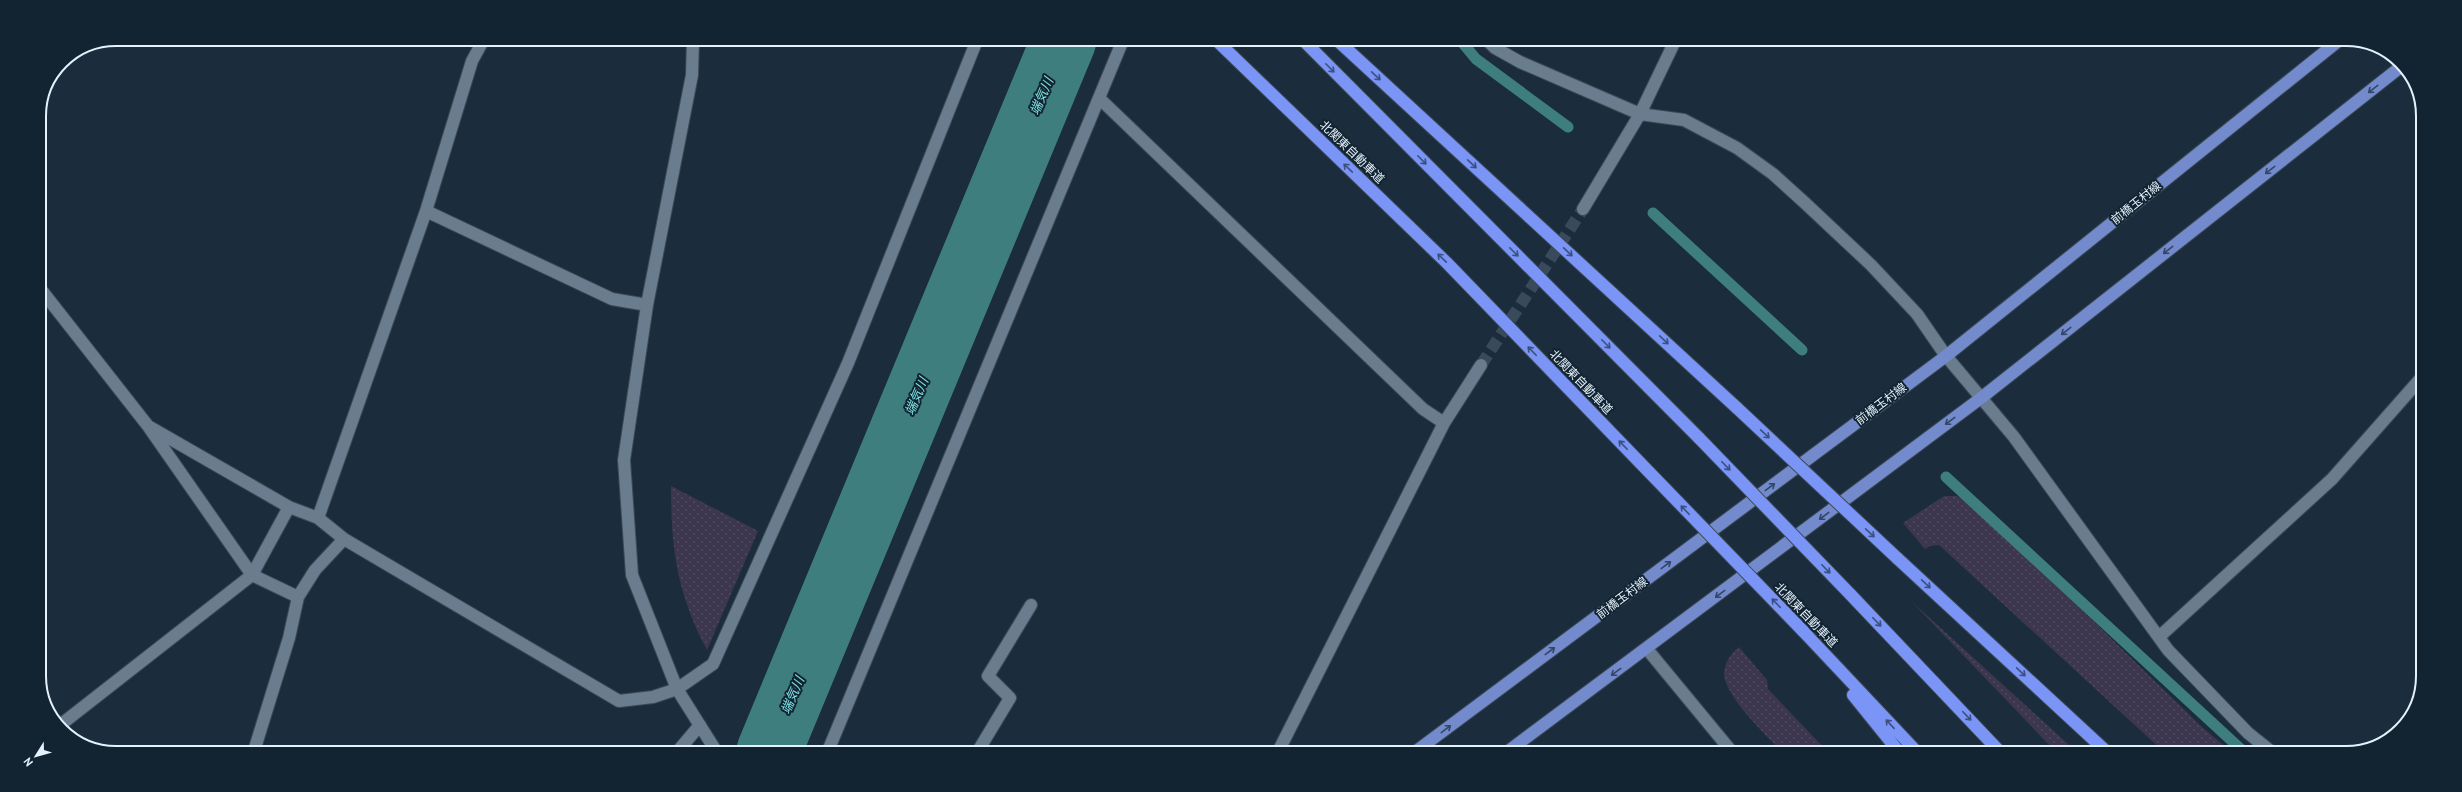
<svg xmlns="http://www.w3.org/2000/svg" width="2462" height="792" viewBox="0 0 2462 792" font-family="'PT Sans','Noto Sans JP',sans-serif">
<defs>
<pattern id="grass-dots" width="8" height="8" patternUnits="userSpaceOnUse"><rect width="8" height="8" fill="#3c364e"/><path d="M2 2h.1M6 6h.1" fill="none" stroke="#4f4a60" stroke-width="1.8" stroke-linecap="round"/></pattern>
</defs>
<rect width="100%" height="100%" fill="#1b2d3d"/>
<path fill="url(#grass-dots)" d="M 671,486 L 758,531 L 707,650 C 677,593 671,550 671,486 Z
M 1944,496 L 1957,496 L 1976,507 L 2202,727 L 2233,753 L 2165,753 L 1939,545 L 1930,546 L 1925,549 L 1903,523 Z
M 1911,601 L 2078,753 L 2057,753 Z
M 1739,647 L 1767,680 L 1768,689 L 1828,752 L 1782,752 C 1766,735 1724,696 1724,673 C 1725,662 1731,653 1739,647 Z"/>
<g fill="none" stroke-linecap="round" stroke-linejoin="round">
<path stroke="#3e7e7e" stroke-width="11" d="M 1461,41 L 1476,59 L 1568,127
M 1653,213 L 1802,350
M 1946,477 L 2245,753"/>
<path stroke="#3e7e7e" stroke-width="65" d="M 769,751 L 1064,40"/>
<path stroke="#394a5a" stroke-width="12" stroke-dasharray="12 6" stroke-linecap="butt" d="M 1481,365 L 1583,209"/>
<defs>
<path id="minor" d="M 693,40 L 692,75 L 647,305 L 624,460 L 632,575 L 677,689 L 716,751
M 1488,41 L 1495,48 L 1520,62 L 1640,114 L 1684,120 L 1737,148 L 1773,174 L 1805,203 L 1871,265 L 1917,314 L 1946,356 L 2014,437 L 2168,650 L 2248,733 L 2273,753
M 1099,98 L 1423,409 L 1444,423
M 1583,209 L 1640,114 L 1675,41
M 426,211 L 612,299 L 647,305
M 39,287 L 148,426 L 252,575 L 298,597
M 148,426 L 289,507 L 318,518 L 344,539 L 619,701 L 653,697 L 677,689 L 713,664 L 848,363 L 977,40
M 318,518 L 426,211 L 472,61 L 484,39
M 2159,637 L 2332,479 L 2422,377
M 1647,649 L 1732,752
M 59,726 L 252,575 L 289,507
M 254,751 L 289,638 L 298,597 L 315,570 L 344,539
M 678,751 L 700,725
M 828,751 L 1123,40
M 978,751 L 1010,698 L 988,676 L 1031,605
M 1278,752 L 1444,423 L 1481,365"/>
<path id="major" d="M 1415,752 L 1946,356 L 2337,42
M 1507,752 L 1981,398 L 2403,65"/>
<path id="highway" d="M 1216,40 L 1447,263 L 1650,473
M 1303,40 L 1699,438
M 1337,40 L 1737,408
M 1897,558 L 2108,753
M 1850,594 L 2001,753
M 1803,631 L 1917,752
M 1853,695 L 1899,752"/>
</defs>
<use href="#minor" stroke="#3b4a57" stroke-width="14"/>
<use href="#major" stroke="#3b4a57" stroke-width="14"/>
<use href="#highway" stroke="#3b4a57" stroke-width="14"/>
<use href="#minor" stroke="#697d8f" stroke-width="12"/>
<use href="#major" stroke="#738bcd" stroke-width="12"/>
<use href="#highway" stroke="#7a95f6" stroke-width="12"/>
<defs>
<path id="highway-bridge" d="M 1737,408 L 1897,558
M 1699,438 L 1850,594
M 1650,473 L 1803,631"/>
</defs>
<use href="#highway-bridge" stroke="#3b4a57" stroke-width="14" stroke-linecap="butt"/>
<use href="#highway-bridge" stroke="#7a95f6" stroke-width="12"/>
</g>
<defs><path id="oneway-shaft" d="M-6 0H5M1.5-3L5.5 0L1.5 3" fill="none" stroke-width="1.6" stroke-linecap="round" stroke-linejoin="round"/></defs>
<g stroke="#3c5180">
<use href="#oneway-shaft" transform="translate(1330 68) rotate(45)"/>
<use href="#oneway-shaft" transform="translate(1376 76) rotate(43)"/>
<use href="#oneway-shaft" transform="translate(1422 160) rotate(45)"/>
<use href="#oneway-shaft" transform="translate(1472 164) rotate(43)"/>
<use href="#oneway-shaft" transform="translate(1348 168) rotate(-136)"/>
<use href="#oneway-shaft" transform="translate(1514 252) rotate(45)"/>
<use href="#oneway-shaft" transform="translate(1568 252) rotate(43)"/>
<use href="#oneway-shaft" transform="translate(1442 258) rotate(-136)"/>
<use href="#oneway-shaft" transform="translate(1664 340) rotate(43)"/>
<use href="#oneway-shaft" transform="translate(1606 344) rotate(45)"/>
<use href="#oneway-shaft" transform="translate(1532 351) rotate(-134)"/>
<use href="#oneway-shaft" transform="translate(1765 434) rotate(43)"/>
<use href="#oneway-shaft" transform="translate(1623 445) rotate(-134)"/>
<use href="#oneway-shaft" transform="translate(1726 466) rotate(46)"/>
<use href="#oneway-shaft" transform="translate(1685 510) rotate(-134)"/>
<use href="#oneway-shaft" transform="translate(1870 533) rotate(43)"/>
<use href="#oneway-shaft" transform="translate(1826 569) rotate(46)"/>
<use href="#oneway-shaft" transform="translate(1926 584) rotate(43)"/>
<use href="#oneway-shaft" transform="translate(1776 603) rotate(-134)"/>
<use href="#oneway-shaft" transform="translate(1877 622) rotate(46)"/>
<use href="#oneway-shaft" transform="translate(2021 672) rotate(43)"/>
<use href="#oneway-shaft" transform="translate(1967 716) rotate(46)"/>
<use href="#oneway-shaft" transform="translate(1890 724) rotate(-133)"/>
</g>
<g stroke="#344768">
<use href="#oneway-shaft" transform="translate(2373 89) rotate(142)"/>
<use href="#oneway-shaft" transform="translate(2270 170) rotate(142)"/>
<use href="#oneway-shaft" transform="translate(2168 250) rotate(142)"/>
<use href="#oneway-shaft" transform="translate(2066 331) rotate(142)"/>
<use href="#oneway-shaft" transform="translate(1950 421) rotate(143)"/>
<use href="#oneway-shaft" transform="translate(1770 487) rotate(-37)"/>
<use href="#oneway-shaft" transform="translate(1824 516) rotate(143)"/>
<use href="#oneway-shaft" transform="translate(1666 565) rotate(-37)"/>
<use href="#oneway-shaft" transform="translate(1720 594) rotate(143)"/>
<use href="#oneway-shaft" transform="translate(1550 651) rotate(-37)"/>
<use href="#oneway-shaft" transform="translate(1616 672) rotate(144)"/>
<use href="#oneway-shaft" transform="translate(1446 729) rotate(-37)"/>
</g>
<g text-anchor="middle" stroke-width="4" stroke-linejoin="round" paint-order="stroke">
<g font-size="12" fill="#e5f1fb" stroke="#122332">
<text transform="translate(1352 152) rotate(44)" y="4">北関東自動車道</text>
<text transform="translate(2136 203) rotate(-39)" y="4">前橋玉村線</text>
<text transform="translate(1581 382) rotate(46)" y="4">北関東自動車道</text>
<text transform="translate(1881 404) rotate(-37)" y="4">前橋玉村線</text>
<text transform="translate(1622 598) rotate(-37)" y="4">前橋玉村線</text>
<text transform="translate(1806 615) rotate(46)" y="4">北関東自動車道</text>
</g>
<g font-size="13" font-style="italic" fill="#80e6e6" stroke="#122332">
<text transform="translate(1041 96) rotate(-67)" y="5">端気川</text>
<text transform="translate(916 396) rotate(-67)" y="5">端気川</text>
<text transform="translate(792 695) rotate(-67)" y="5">端気川</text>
</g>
</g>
<path d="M0 0H2462V792H0ZM116 46H2346A70 70 0 0 1 2416 116V676A70 70 0 0 1 2346 746H116A70 70 0 0 1 46 676V116A70 70 0 0 1 116 46Z" fill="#122332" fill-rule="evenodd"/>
<path fill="none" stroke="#e5f1fb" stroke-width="2" d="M116 46H2346A70 70 0 0 1 2416 116V676A70 70 0 0 1 2346 746H116A70 70 0 0 1 46 676V116A70 70 0 0 1 116 46Z"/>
<g transform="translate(36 756) rotate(233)" stroke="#122332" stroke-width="3" paint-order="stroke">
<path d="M0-3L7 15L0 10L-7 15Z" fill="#e5f1fb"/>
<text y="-6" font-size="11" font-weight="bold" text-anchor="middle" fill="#e5f1fb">N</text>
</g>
</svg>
